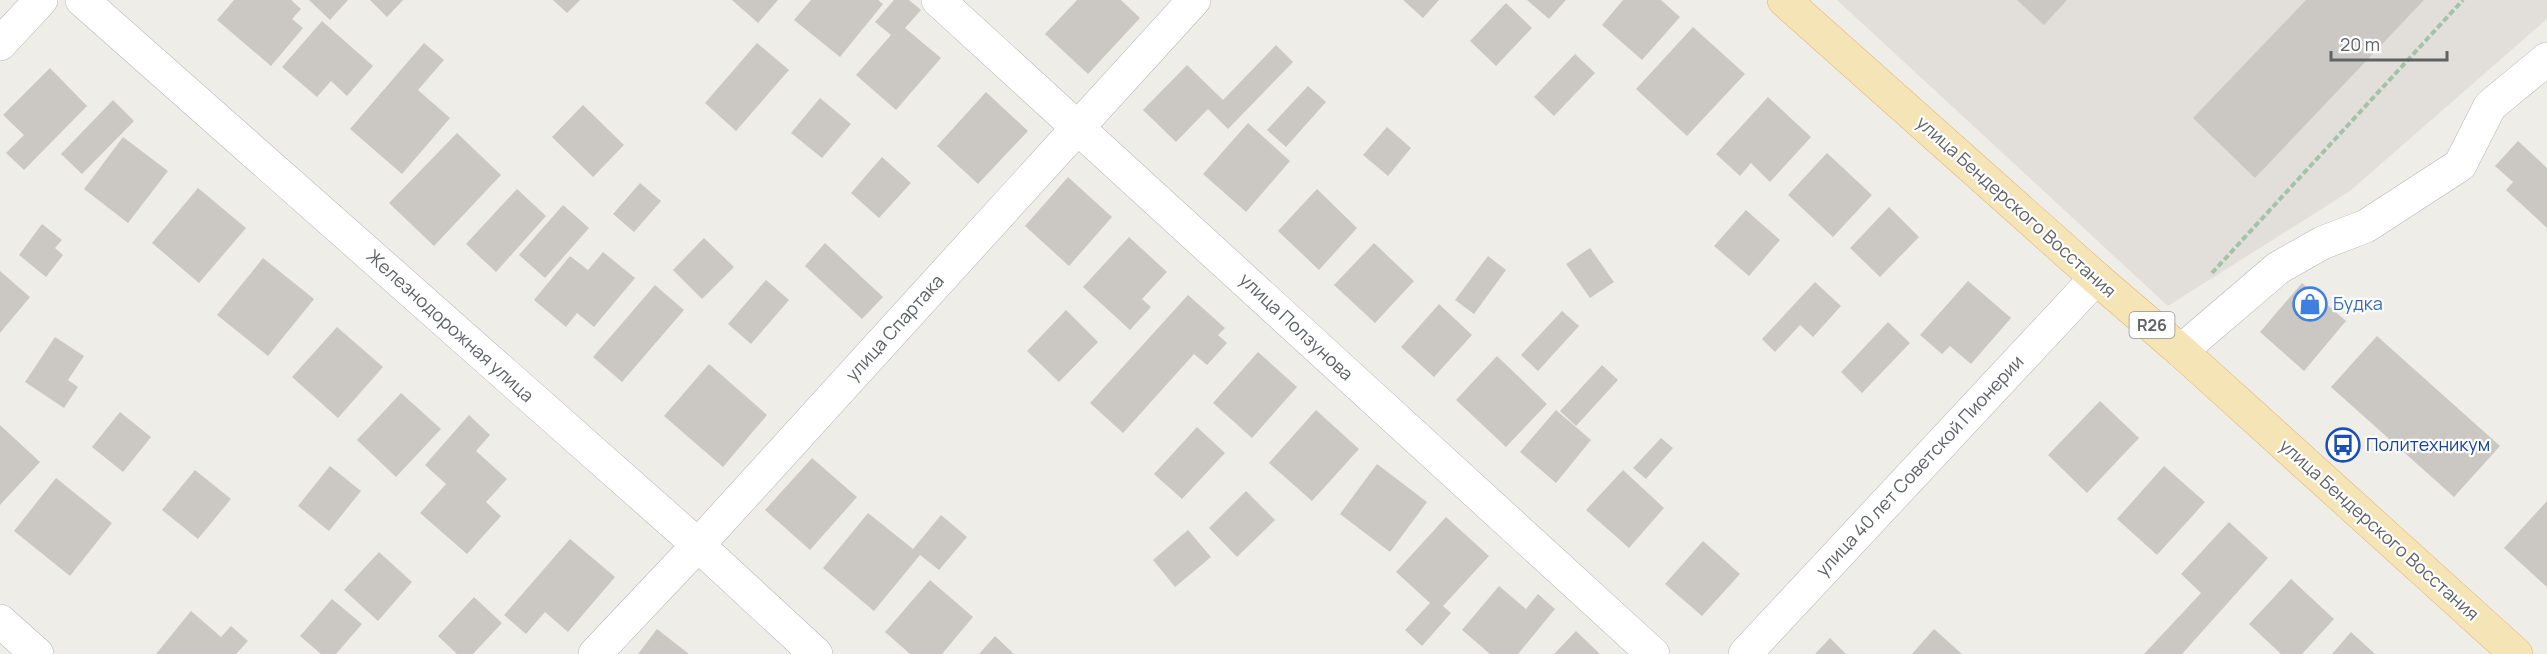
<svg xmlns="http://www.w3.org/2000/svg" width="2547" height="654" viewBox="0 0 2547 654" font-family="Manrope,sans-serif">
<rect width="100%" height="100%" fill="#efede8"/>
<path fill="#e2ded9" d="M 1837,0 L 2547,0 L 2547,19 L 2350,191 L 2168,306 Z"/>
<path fill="#cbc8c4" d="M 234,0 L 291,0 L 301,9 L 292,19 L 303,28 L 271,66 L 217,20 Z
M 309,0 L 348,0 L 330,20 Z
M 370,0 L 403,0 L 387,17 Z
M 553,0 L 580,0 L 567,13 Z
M 732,0 L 778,0 L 758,23 Z
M 811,0 L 878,0 L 883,4 L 840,57 L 794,20 Z
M 894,0 L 909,0 L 921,10 L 905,28 L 941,58 L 896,110 L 856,75 L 891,35 L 875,22 Z
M 1077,0 L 1121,0 L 1140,18 L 1088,74 L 1045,34 Z
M 1403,0 L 1439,0 L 1423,18 Z
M 1527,0 L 1566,0 L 1549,19 Z
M 1623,0 L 1661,0 L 1680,17 L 1642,60 L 1602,25 Z
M 2017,0 L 2067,0 L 2044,25 Z
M 2306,0 L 2424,0 L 2255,178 L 2193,118 Z
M 1506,3 L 1532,28 L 1496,66 L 1470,41 Z
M 322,21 L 373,66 L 347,96 L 331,81 L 317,97 L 282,67 Z
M 1693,27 L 1745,74 L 1687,136 L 1636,89 Z
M 424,43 L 444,60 L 418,90 L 450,118 L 402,174 L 350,129 Z
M 757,43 L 789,70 L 736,131 L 705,103 Z
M 1276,45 L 1293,62 L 1228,129 L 1208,109 L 1176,142 L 1143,110 L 1187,65 L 1223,100 Z
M 1575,54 L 1595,73 L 1554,116 L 1534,97 Z
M 50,68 L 87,106 L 24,170 L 6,153 L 24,135 L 3,115 Z
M 1308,86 L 1326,102 L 1286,147 L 1267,130 Z
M 986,92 L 1028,131 L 978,184 L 937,146 Z
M 1768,97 L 1811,137 L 1770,182 L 1751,163 L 1740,176 L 1716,154 Z
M 820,98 L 851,124 L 822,158 L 791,133 Z
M 113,100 L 134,121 L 82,174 L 61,154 Z
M 583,105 L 624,145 L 593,177 L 552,137 Z
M 1248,123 L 1290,161 L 1246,212 L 1203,174 Z
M 1387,127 L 1411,148 L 1388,176 L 1363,155 Z
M 457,133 L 501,175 L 434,246 L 389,203 Z
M 123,137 L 168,171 L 128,223 L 84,189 Z
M 2518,141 L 2547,168 L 2547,228 L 2506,190 L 2513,182 L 2495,166 Z
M 1827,153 L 1872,195 L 1833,237 L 1788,195 Z
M 882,157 L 911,183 L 879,218 L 851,193 Z
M 1068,177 L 1112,217 L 1069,266 L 1025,226 Z
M 640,183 L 661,201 L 634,232 L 613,214 Z
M 198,188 L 246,228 L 199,283 L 152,243 Z
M 517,189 L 546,216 L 496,272 L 466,244 Z
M 1317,189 L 1357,228 L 1319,270 L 1278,231 Z
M 563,205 L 589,228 L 545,278 L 519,255 Z
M 1889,207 L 1919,237 L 1880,277 L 1850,248 Z
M 1746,210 L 1780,240 L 1749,276 L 1714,246 Z
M 42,224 L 62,240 L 55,248 L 63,255 L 46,277 L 19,255 Z
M 1129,237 L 1167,272 L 1142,299 L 1151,307 L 1130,330 L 1083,287 Z
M 704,238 L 734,267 L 702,299 L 673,270 Z
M 825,243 L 883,297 L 862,319 L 805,266 Z
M 1374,243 L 1414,281 L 1375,323 L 1334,285 Z
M 1590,248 L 1614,282 L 1590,298 L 1566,264 Z
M 603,252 L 635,278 L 594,327 L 577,313 L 566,327 L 534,300 L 570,256 L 588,270 Z
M 1488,256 L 1506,270 L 1474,314 L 1455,300 Z
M 263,258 L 314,299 L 268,356 L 217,315 Z
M 0,271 L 30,297 L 0,333 Z
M 766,280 L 789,300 L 751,344 L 728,324 Z
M 1968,281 L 2011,318 L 1971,364 L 1950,346 L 1942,354 L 1920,335 Z
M 1815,282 L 1841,306 L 1813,337 L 1800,325 L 1775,352 L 1762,339 Z
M 2302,283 L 2346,321 L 2304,371 L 2260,332 Z
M 655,285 L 684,310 L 622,382 L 593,357 Z
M 1188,295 L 1225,328 L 1218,335 L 1227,343 L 1207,365 L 1194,354 L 1123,433 L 1090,403 Z
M 1439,304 L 1472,335 L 1434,377 L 1401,347 Z
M 1066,310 L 1098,342 L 1059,382 L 1027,351 Z
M 1562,311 L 1579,326 L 1538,371 L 1521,355 Z
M 1888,322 L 1910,343 L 1862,393 L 1841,372 Z
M 337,327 L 383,367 L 338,418 L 292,377 Z
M 2377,336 L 2500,446 L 2454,497 L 2331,387 Z
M 55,337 L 84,356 L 68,380 L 78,387 L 64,408 L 25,382 Z
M 1258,352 L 1297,387 L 1252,438 L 1213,403 Z
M 1497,356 L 1547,404 L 1506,447 L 1456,400 Z
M 709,364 L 767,415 L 723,467 L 664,416 Z
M 1602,365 L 1618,380 L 1576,426 L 1560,411 Z
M 401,393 L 441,429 L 396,477 L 357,440 Z
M 2100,401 L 2139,438 L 2087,493 L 2048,455 Z
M 1316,410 L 1359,449 L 1312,501 L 1269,463 Z
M 1556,410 L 1591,440 L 1556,483 L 1520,452 Z
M 120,412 L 151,437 L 123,472 L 92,447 Z
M 469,415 L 490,435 L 476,451 L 507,479 L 486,502 L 501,516 L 467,554 L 420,513 L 446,484 L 425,465 Z
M 0,425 L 40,462 L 0,505 Z
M 1197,427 L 1225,453 L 1182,499 L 1154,474 Z
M 1661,438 L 1673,448 L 1646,479 L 1633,468 Z
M 812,458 L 857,497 L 810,550 L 765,510 Z
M 1377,464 L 1427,502 L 1390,552 L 1340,514 Z
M 330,466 L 361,491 L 329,531 L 298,506 Z
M 2164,466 L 2205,502 L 2157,555 L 2117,519 Z
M 195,470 L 231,499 L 198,539 L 162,510 Z
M 1623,470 L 1664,508 L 1629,548 L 1586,510 Z
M 56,478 L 112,523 L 70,576 L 14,531 Z
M 1246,491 L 1275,520 L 1237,557 L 1209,528 Z
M 2547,501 L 2547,587 L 2504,548 Z
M 868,513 L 913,549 L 941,515 L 967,537 L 939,570 L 920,555 L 874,611 L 823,568 Z
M 1446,517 L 1489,556 L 1443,606 L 1451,613 L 1422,646 L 1405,630 L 1430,603 L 1396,572 Z
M 2229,522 L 2268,558 L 2182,654 L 2144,654 L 2201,593 L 2181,574 Z
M 1188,530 L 1211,557 L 1175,587 L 1153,560 Z
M 570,539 L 615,577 L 568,632 L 545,612 L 526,634 L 504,615 Z
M 1703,541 L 1740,574 L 1702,616 L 1665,584 Z
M 379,552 L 412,582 L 378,621 L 344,590 Z
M 2291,579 L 2334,619 L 2302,654 L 2281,654 L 2249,624 Z
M 930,580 L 973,617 L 942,654 L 910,654 L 885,632 Z
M 1499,586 L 1526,609 L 1538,594 L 1555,609 L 1518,654 L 1490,654 L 1462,630 Z
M 474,597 L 502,623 L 473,654 L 457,654 L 438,636 Z
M 332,599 L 362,624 L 336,654 L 321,654 L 300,636 Z
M 191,611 L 221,637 L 231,626 L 248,641 L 236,654 L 156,654 Z
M 657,629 L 689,654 L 638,654 Z
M 1934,629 L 1962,654 L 1912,654 Z
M 1576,631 L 1600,654 L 1554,654 Z
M 2351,632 L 2375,654 L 2332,654 Z
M 995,636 L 1014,654 L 979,654 Z
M 1830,638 L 1846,654 L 1815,654 Z"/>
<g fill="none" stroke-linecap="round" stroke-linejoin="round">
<defs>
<path id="street" d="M 82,0 L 698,545 L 816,654
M 938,0 L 1653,654
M 0,44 L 41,0
M 2181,351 L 2278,268 L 2322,243 L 2366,226 L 2460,165 L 2490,106 L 2547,59
M 0,621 L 37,654
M 595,654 L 698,545 L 1194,0
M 1745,654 L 2096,278"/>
<path id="primary" d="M 1784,0 L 2096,278 L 2181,351 L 2516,654"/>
</defs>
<use href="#street" stroke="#b3b5b8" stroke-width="34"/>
<use href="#primary" stroke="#e0b56f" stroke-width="34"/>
<path stroke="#a1c3a8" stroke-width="4" stroke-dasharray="6 3" stroke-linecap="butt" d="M 2212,273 L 2463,0"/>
<use href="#street" stroke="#fff" stroke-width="33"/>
<use href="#primary" stroke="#f5e5b6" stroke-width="33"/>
</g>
<defs>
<symbol id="shop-ring" viewBox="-11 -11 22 22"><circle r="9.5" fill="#fff" stroke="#3f7fe0" stroke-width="1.5"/><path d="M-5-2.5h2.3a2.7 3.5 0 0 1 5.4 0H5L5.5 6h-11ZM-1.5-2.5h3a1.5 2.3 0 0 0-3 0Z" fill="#3f7fe0"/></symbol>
<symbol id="bus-ring" viewBox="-11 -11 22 22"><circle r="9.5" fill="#fff" stroke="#1a4fb4" stroke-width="1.5"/><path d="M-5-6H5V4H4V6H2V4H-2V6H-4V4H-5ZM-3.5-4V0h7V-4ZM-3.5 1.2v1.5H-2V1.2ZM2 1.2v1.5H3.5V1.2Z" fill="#1a4fb4"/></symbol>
</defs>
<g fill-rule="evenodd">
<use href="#shop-ring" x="2291" y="285" width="38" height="38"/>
<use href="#bus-ring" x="2324" y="426" width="38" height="38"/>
</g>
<g text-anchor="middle" stroke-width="4.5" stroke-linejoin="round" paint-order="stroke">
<rect fill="#fff" stroke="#8f9294" stroke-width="1.5" x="2129.5" y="312" width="45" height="26" rx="4.5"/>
<g font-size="16" font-weight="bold" fill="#5f6366">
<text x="2152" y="331">R26</text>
</g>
<g font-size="18" fill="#5f6366" stroke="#fff">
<text transform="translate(2016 207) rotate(42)" y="6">улица Бендерского Восстания</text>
<text transform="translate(450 326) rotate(42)" y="6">Железнодорожная улица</text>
<text transform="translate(1296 327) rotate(43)" y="6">улица Ползунова</text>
<text transform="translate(895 328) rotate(-48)" y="6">улица Спартака</text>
<text transform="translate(1920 466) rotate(-47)" y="6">улица 40 лет Советской Пионерии</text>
<text transform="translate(2379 530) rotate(42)" y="6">улица Бендерского Восстания</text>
</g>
<g font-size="18" fill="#366cbe" stroke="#fff" text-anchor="start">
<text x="2333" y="310">Будка</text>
</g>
<g font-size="18" fill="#164399" stroke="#fff" text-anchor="start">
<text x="2366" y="451">Политехникум</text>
</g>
</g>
<path d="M2331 51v9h116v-9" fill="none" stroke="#5f6366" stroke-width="3"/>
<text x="2340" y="51" font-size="18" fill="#5f6366" stroke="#ffffff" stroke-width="4.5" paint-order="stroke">20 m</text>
</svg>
